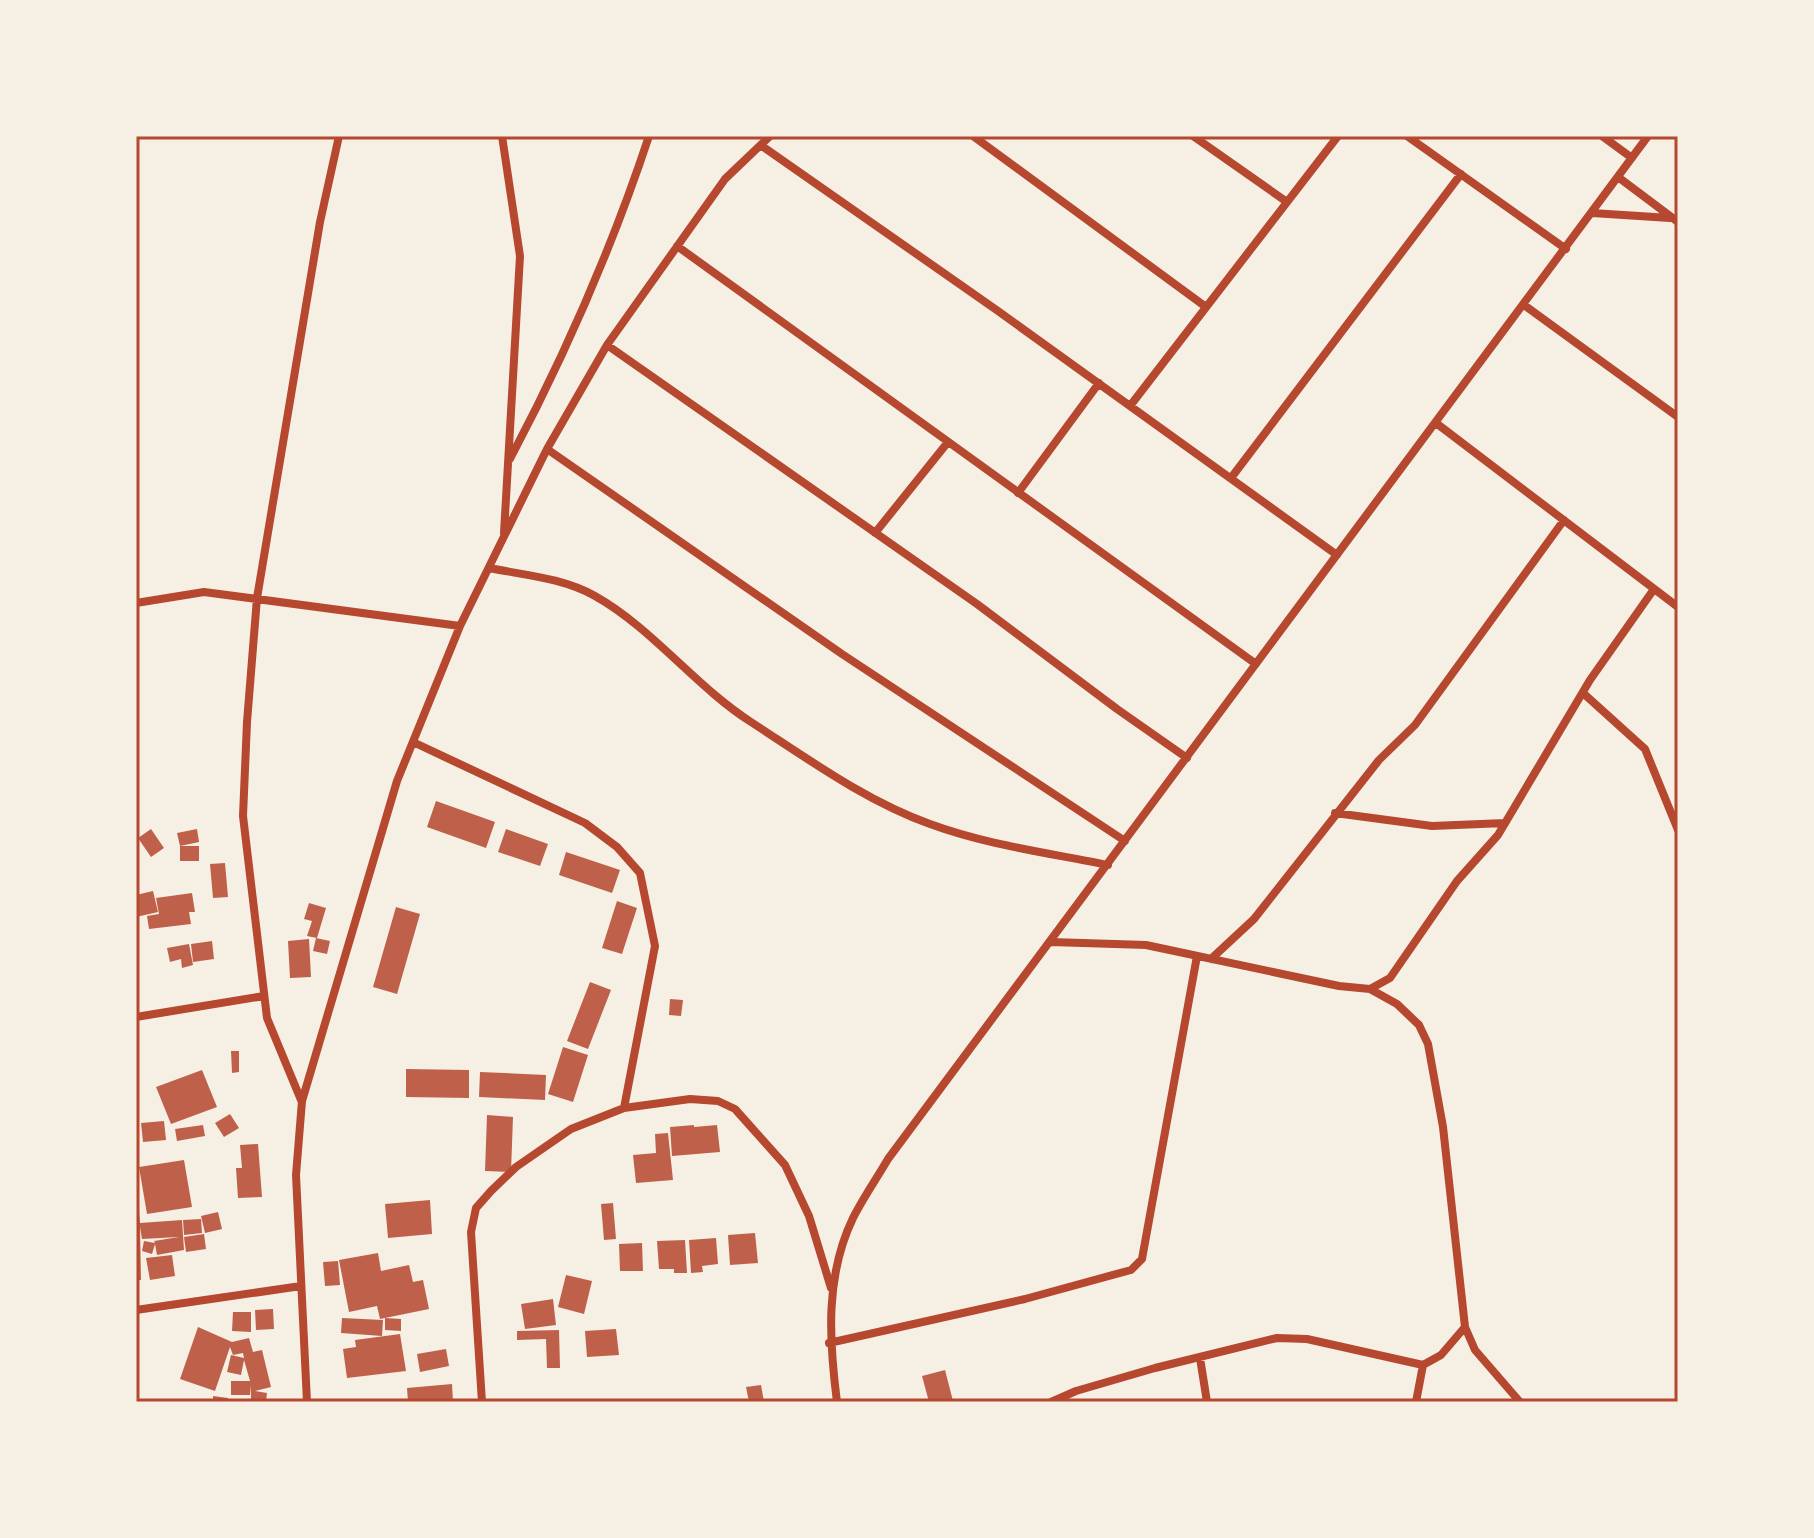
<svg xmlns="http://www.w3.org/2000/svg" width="1814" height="1538" viewBox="0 0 1814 1538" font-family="'Titillium Web',sans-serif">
<rect width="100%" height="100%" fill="#f6efe4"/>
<path fill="#bf614a" d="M 436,801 L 495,822 L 486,848 L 427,827 Z
M 151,829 L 164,848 L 151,857 L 138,838 Z
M 197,829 L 199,842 L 180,846 L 177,833 Z
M 506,829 L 548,844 L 540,866 L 498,852 Z
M 180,846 L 199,846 L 199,861 L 180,861 Z
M 566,852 L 620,870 L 612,893 L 559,875 Z
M 225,863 L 228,897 L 213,898 L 210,864 Z
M 153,891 L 158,912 L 136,917 L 136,895 Z
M 192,893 L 195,912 L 189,912 L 191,924 L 149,929 L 147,916 L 159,914 L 156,898 Z
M 617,901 L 637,908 L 622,954 L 602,948 Z
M 309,903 L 326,908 L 317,938 L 307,936 L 312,921 L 304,919 Z
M 396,907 L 420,914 L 397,994 L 373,987 Z
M 316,938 L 330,941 L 327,954 L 313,951 Z
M 309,939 L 311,977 L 290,978 L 288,941 Z
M 212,941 L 214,959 L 193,962 L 191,944 Z
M 189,944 L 193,965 L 182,968 L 181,959 L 170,962 L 167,948 Z
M 590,982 L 611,990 L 588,1049 L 567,1041 Z
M 670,999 L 683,1000 L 681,1016 L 669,1015 Z
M 563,1047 L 588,1055 L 573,1102 L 548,1094 Z
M 231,1051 L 239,1051 L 239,1072 L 232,1073 Z
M 406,1069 L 469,1070 L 469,1098 L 406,1097 Z
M 202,1070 L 217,1107 L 171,1124 L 156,1087 Z
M 480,1072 L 546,1075 L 545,1100 L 479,1097 Z
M 230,1114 L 239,1128 L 224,1137 L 215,1123 Z
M 487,1115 L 513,1117 L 511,1172 L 485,1171 Z
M 164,1121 L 166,1140 L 143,1142 L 141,1123 Z
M 203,1125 L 205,1136 L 177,1141 L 175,1129 Z
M 694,1125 L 694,1127 L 717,1125 L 720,1152 L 672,1156 L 670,1127 Z
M 668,1133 L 673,1180 L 636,1183 L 633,1155 L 656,1153 L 655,1134 Z
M 258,1144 L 262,1197 L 238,1198 L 236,1168 L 242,1168 L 240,1145 Z
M 184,1160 L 192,1207 L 147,1214 L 139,1167 Z
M 430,1200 L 432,1234 L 388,1238 L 385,1204 Z
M 613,1203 L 616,1239 L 604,1240 L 601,1204 Z
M 136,1212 L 139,1212 L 140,1223 L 182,1220 L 184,1250 L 157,1255 L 155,1244 L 152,1254 L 142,1251 L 144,1241 L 155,1243 L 154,1241 L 179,1237 L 142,1239 L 140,1227 L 141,1280 L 136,1280 Z
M 218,1212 L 222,1229 L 205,1233 L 201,1216 Z
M 201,1219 L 202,1233 L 184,1235 L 183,1220 Z
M 755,1233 L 758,1263 L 730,1265 L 728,1235 Z
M 204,1234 L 206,1249 L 186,1252 L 184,1237 Z
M 716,1238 L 718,1264 L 702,1266 L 703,1272 L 691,1273 L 689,1240 Z
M 685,1240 L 687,1273 L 674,1273 L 674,1269 L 659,1269 L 657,1241 Z
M 642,1243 L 643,1271 L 620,1271 L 619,1244 Z
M 378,1253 L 381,1271 L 409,1265 L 413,1282 L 423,1280 L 429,1309 L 380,1319 L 377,1306 L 349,1312 L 339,1260 Z
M 172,1255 L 175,1276 L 150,1280 L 146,1258 Z
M 338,1261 L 340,1285 L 325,1286 L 323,1262 Z
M 566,1275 L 592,1281 L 584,1314 L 558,1307 Z
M 553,1299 L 556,1325 L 525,1329 L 521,1304 Z
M 273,1309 L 274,1329 L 256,1330 L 255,1310 Z
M 233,1312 L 251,1312 L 251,1332 L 232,1331 Z
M 342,1318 L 383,1320 L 382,1336 L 341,1333 Z
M 385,1318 L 401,1319 L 401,1331 L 385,1330 Z
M 198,1327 L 232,1342 L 249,1338 L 253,1352 L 262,1350 L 271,1387 L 255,1391 L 267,1393 L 266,1402 L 251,1402 L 251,1385 L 250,1395 L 231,1395 L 231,1381 L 250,1381 L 244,1360 L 241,1375 L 227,1372 L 231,1355 L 244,1358 L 243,1353 L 233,1355 L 230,1347 L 215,1391 L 180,1379 Z
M 616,1329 L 619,1355 L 587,1357 L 585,1331 Z
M 559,1330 L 560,1368 L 547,1368 L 546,1339 L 517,1340 L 517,1331 Z
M 400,1334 L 406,1371 L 347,1378 L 343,1349 L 356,1347 L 355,1340 Z
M 446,1349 L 449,1366 L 420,1372 L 417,1354 Z
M 945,1370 L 953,1401 L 929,1402 L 922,1376 Z
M 452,1384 L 453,1402 L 408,1402 L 407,1388 Z
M 761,1385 L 764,1402 L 749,1402 L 746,1387 Z
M 213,1396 L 228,1398 L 228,1402 L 213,1402 Z"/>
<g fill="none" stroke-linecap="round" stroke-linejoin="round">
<path stroke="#b5482f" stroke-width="8" d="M 502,136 L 520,256 L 504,533
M 973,136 L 1206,307
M 1193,136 L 1287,202
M 1407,136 L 1566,249
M 1602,136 L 1632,158
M 762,146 L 998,311 L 1337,555
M 1618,177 L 1678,222
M 1592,213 L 1670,218
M 677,246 L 1256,664
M 1524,305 L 1678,417
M 607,345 L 977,604 L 1117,709 L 1187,758
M 1130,406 L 1338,136
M 1436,423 L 1678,607
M 547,449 L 842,654 L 1125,841
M 510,459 C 565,355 612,248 649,136
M 1231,478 L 1461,174
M 1018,493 L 1099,383
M 875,533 L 948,442
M 489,568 C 524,575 563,578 595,596 C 652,628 695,686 751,722 C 808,759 866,801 930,824 C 987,845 1049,853 1108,865
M 136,603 L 204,592 L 460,626
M 1583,693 L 1645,749 L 1678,830
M 413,742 L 585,823 L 617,847 L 640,873 L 655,946 L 624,1108
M 1335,813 L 1432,826 L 1505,823
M 1051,942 L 1146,945 L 1339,986 L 1370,989 L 1397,1004 L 1419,1025 L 1428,1044 L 1443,1127 L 1465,1327 L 1475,1350 L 1520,1402
M 1211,959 L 1254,919 L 1379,760 L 1415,725 L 1564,520
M 1370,989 L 1390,978 L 1457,881 L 1498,835 L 1590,680 L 1654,589
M 136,1017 L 264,996
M 301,1100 L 267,1018 L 243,816 L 247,722 L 257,598 L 320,222 L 339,136
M 136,1310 L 301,1286
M 829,1343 L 1025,1299 L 1131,1270 L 1142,1259 L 1197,956
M 1200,1358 L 1207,1402
M 307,1402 L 296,1175 L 302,1101 L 397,781 L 460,626 L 547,449 L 607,345 L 725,179 L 770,136
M 482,1402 L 471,1232 L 476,1208 L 491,1191 L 516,1167 L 571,1129 L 624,1108 L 690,1099 L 718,1101 L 735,1109 L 785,1165 L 809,1216 L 831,1288
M 837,1402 C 829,1340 825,1276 853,1218 C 863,1198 877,1178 888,1159 L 1648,136
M 1051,1402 L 1076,1391 L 1155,1368 L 1277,1338 L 1307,1339 L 1423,1365 L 1441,1355 L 1465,1327
M 1416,1402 L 1423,1365"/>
</g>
<rect width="1814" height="1538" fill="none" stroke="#f6efe4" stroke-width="276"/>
<rect x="138" y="138" width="1538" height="1262" fill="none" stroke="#b5482f" stroke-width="3"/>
</svg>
